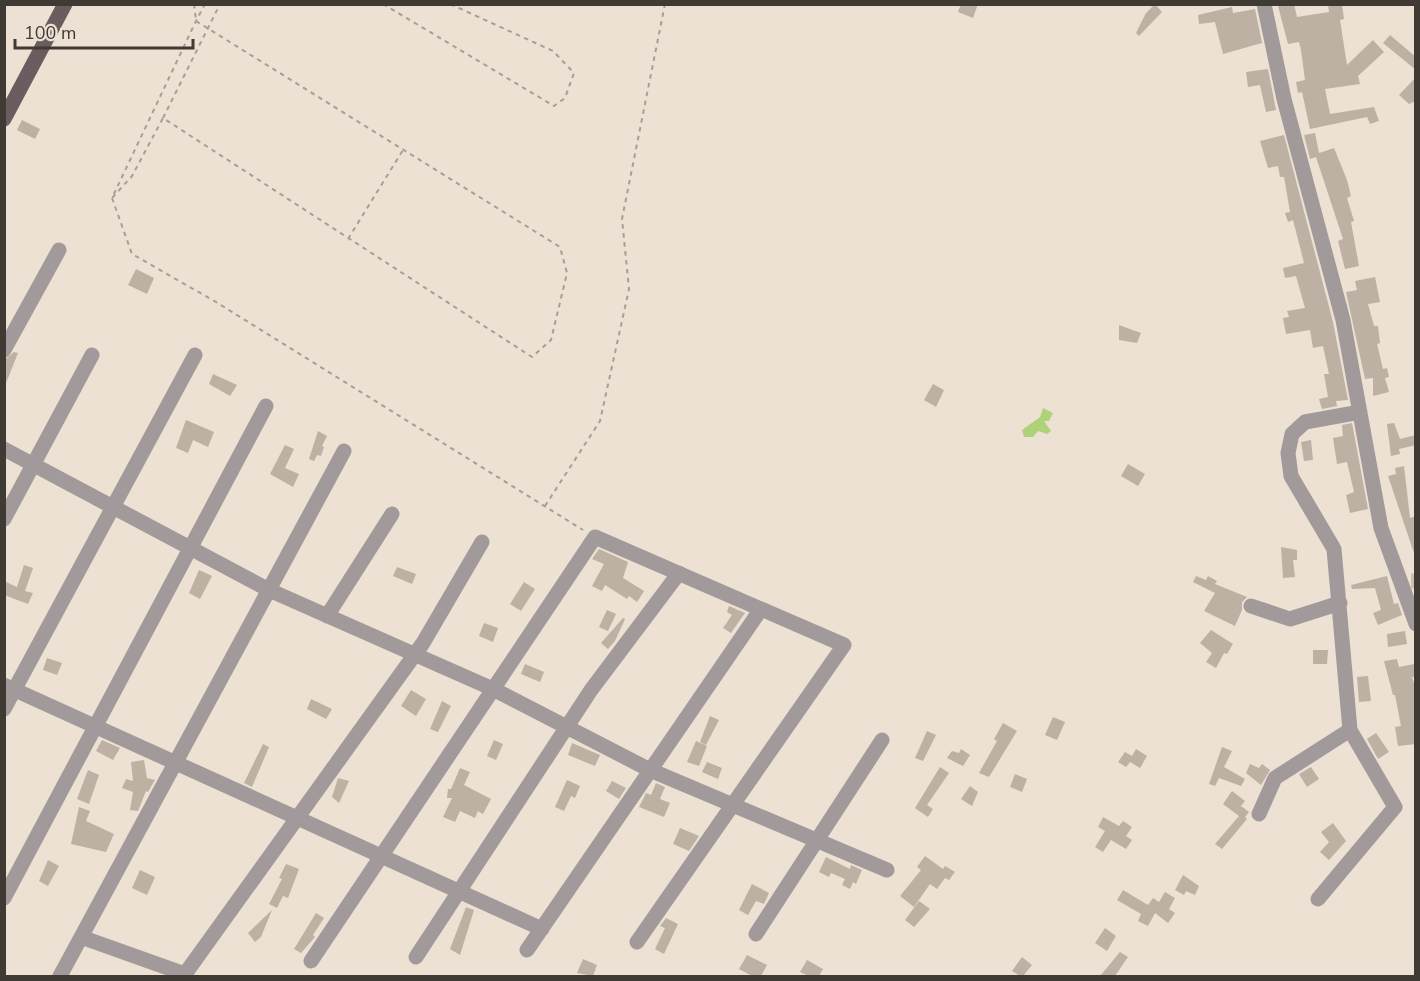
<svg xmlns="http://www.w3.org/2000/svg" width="1420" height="981" viewBox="0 0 1420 981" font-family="'Nunito Sans',sans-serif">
<rect width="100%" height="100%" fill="#ece1d2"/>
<path fill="#aed27a" d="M 1043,408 L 1053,413 L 1049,421 L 1044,421 L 1051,431 L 1047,434 L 1038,431 L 1033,437 L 1024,437 L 1022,430 L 1040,417 Z"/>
<path fill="#bcb1a3" d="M 961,4 L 978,4 L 973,18 L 958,12 Z
M 1155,4 L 1162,12 L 1139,36 L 1136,33 L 1146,13 Z
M 1294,4 L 1297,17 L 1329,12 L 1328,5 L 1342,4 L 1344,19 L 1340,20 L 1347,65 L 1373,40 L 1384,52 L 1358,76 L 1360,84 L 1325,89 L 1330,114 L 1374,107 L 1379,121 L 1370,124 L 1367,117 L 1310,129 L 1302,92 L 1298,93 L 1296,82 L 1305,80 L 1301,50 L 1299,42 L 1288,44 L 1278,6 Z
M 1232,7 L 1233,13 L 1255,9 L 1262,43 L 1223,54 L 1215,22 L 1199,24 L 1198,15 Z
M 1390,35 L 1416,57 L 1416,70 L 1383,43 Z
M 1268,69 L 1276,110 L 1266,112 L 1260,85 L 1248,87 L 1246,72 Z
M 1416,77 L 1416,101 L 1409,104 L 1399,95 Z
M 22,120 L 40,129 L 35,139 L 17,130 Z
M 1315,133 L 1319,153 L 1334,148 L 1347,180 L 1351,196 L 1347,198 L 1354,221 L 1351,222 L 1359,266 L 1345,269 L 1338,241 L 1343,239 L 1316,157 L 1310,159 L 1304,135 Z
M 1284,135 L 1333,322 L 1348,400 L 1336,401 L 1337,406 L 1322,409 L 1319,399 L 1328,397 L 1324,374 L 1329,374 L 1323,346 L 1313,348 L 1310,330 L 1286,334 L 1283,318 L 1289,317 L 1287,311 L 1305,308 L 1296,276 L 1285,278 L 1283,268 L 1304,263 L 1293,220 L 1288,222 L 1285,213 L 1290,212 L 1284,177 L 1280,177 L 1278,166 L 1268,168 L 1260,141 Z
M 136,269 L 154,278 L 147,294 L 128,285 Z
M 1375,277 L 1380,302 L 1368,304 L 1374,326 L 1378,326 L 1380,343 L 1377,344 L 1383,369 L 1387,368 L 1389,377 L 1385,378 L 1389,392 L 1373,396 L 1373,378 L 1365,379 L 1346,292 L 1357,290 L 1355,281 Z
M 1119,325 L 1141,333 L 1137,343 L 1119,340 Z
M 14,352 L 18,353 L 4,388 L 4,360 Z
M 213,374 L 237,385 L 230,396 L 209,384 Z
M 933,384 L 944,390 L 936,407 L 924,400 Z
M 186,420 L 214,432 L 208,447 L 193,440 L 188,453 L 176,448 Z
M 1352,423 L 1368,509 L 1350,513 L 1346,495 L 1354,492 L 1347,462 L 1337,464 L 1333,438 L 1343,436 L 1342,425 Z
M 1394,423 L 1400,439 L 1416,435 L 1416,445 L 1399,449 L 1400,454 L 1391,456 L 1387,424 Z
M 318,431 L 327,436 L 322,446 L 324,447 L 321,456 L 317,455 L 314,461 L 309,459 Z
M 1311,440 L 1313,460 L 1304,461 L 1301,442 Z
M 285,445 L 294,449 L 285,468 L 299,474 L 293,487 L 270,474 Z
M 1128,464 L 1145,474 L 1138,486 L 1121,476 Z
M 1404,466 L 1410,518 L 1416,516 L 1415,556 L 1388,476 L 1396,474 L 1395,468 Z
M 1281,547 L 1297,550 L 1297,560 L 1293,560 L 1295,577 L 1283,578 Z
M 599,549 L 628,562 L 623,578 L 644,591 L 637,602 L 629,596 L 627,599 L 605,585 L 602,591 L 592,586 L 604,564 L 592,559 Z
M 24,565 L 33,568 L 25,591 L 33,593 L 28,604 L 4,595 L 4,581 L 17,587 Z
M 397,567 L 416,574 L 412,584 L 393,576 Z
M 199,570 L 212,576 L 200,599 L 189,593 Z
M 1196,576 L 1206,580 L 1208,576 L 1217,581 L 1215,584 L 1247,597 L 1242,602 L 1242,610 L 1235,626 L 1204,611 L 1215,593 L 1193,582 Z
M 1387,576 L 1394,604 L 1398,603 L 1402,615 L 1378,625 L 1373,613 L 1381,610 L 1375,588 L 1352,589 L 1351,585 Z
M 524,582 L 535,589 L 521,611 L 510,604 Z
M 729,606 L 745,613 L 731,633 L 723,628 L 732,615 L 727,612 Z
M 607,610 L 616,614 L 608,631 L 599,627 Z
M 623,618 L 625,619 L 615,641 L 608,649 L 601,643 Z
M 484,623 L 498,628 L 493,642 L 479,636 Z
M 1211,630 L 1233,644 L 1227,654 L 1224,653 L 1216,668 L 1206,662 L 1212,653 L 1200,643 Z
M 1405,631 L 1407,644 L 1388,647 L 1387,634 Z
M 1313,650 L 1328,650 L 1327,664 L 1313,664 Z
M 47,658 L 62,663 L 57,675 L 43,670 Z
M 1397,659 L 1399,667 L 1414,664 L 1416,672 L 1416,677 L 1412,677 L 1416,690 L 1416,744 L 1398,746 L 1395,727 L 1401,726 L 1395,695 L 1393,695 L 1384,661 Z
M 525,664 L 544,672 L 540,682 L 521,674 Z
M 1368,676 L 1371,701 L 1359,702 L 1357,677 Z
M 411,690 L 426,699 L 416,716 L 401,706 Z
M 311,699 L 332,709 L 326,719 L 307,709 Z
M 442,701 L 451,706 L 438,732 L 430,729 Z
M 710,716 L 719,720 L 706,745 L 700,742 Z
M 1053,717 L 1065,722 L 1057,740 L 1045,735 Z
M 1003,723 L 1017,731 L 989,777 L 979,773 L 997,741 L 994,739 Z
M 927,731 L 936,735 L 923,761 L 915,758 Z
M 1376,733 L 1389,752 L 1378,759 L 1367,739 Z
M 102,740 L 120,748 L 113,760 L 96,751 Z
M 494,740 L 503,744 L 496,760 L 487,756 Z
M 696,741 L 707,746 L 699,766 L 687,762 Z
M 572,743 L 600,755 L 595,766 L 568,755 Z
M 263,744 L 269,747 L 252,787 L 244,783 Z
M 1222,747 L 1232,751 L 1224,767 L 1245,779 L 1241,786 L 1219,778 L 1215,786 L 1209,784 Z
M 961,749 L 970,755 L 963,766 L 947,758 L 952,751 L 959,753 Z
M 1136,749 L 1147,756 L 1140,768 L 1130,762 L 1126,767 L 1118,762 L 1125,752 L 1132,756 Z
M 144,760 L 147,778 L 155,780 L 148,792 L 146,791 L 138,811 L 130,810 L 133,792 L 122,788 L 126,779 L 133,781 L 131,762 Z
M 707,762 L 722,768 L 718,779 L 702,772 Z
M 1250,764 L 1259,768 L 1262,764 L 1270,770 L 1261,785 L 1246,773 Z
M 940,767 L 949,773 L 927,805 L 933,809 L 928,817 L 915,808 Z
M 1311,767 L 1319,779 L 1307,787 L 1299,774 Z
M 460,768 L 470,772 L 464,785 L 491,799 L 483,814 L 478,811 L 475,818 L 460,811 L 455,822 L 443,817 L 452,798 L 447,798 L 448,789 L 451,789 Z
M 88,770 L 99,775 L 89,804 L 77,799 Z
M 1015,774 L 1027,779 L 1022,792 L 1010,787 Z
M 338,778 L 349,781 L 339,803 L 332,797 Z
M 567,780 L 580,786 L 575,798 L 571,796 L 564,811 L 555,807 Z
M 612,781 L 626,788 L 619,799 L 606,791 Z
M 656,783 L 665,787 L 660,799 L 670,803 L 664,817 L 639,807 L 646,793 L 651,795 Z
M 970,786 L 978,792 L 972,806 L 961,799 Z
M 1232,791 L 1245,801 L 1241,806 L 1249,812 L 1245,817 L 1247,819 L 1222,849 L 1215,844 L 1239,816 L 1223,804 Z
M 79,807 L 90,811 L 86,821 L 114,834 L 106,852 L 71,844 Z
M 1103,817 L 1119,826 L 1123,821 L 1132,827 L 1126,836 L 1132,840 L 1126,849 L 1111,840 L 1103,852 L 1095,847 L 1105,831 L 1098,827 Z
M 1333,823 L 1346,841 L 1329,860 L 1320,852 L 1329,842 L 1321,832 Z
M 680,828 L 699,836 L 689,851 L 673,844 Z
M 925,856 L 943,869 L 945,866 L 955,872 L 949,880 L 945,878 L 937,889 L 930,884 L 914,907 L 900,896 L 921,870 L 917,867 Z
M 826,857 L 850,869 L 851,865 L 862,870 L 856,884 L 853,882 L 850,889 L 842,885 L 845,879 L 831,873 L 829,877 L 819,872 Z
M 48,860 L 59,866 L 48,886 L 39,881 Z
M 286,864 L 299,869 L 288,898 L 283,896 L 277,908 L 269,904 L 282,879 L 279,878 Z
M 140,870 L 155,877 L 147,895 L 132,888 Z
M 1183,875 L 1199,886 L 1195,895 L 1186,891 L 1184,895 L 1175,890 Z
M 752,884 L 769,893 L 764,904 L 756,901 L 748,915 L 739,910 Z
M 1123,890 L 1148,905 L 1153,898 L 1159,902 L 1165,892 L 1175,898 L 1169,909 L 1175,913 L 1168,923 L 1155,913 L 1148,926 L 1138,921 L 1141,914 L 1117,900 Z
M 919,901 L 930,909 L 914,927 L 905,920 Z
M 466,907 L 474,910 L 460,955 L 450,949 Z
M 272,910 L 261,937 L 255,942 L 248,933 Z
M 316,913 L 324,918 L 313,935 L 315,937 L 301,953 L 294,949 Z
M 666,918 L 678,924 L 664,954 L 655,949 L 665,928 L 660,926 Z
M 1105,928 L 1116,936 L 1107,951 L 1095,943 Z
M 1120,952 L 1128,957 L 1115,976 L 1100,976 Z
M 747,955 L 767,965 L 761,976 L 752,976 L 739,969 Z
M 1022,957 L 1032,965 L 1023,976 L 1020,976 L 1012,971 Z
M 583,959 L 597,965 L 593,976 L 577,973 Z
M 807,960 L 823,969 L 819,976 L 809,976 L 800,972 Z"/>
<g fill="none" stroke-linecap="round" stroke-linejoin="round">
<path stroke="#c9c0b2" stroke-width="15" stroke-dasharray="15 8" stroke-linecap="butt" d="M 1411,581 L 1416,581"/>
<path stroke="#a79f93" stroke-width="2" stroke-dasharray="4.5 4.5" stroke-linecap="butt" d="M 194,4 L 196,20
M 383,4 L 554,106 L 565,98 L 574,73 L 553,51 L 450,4
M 196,21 L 560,247 L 567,273 L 551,340 L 532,357 L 163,118 L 132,176 L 112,198 L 196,21 L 205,4
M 163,118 L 220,4
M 112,198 L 132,254 L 216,302 L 583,530
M 348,239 L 403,150
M 545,506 L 600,421 L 629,289 L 622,219 L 665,4"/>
<path stroke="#a2999a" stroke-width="15" d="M 1264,4 L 1284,99 L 1343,320 L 1381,528 L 1416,624
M 4,350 L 59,250
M 4,449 L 269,590 L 493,689 L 650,770 L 887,870
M 4,519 L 92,355
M 1251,606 L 1290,619 L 1340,603
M 327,616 L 392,514
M 4,685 L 542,929
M 4,709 L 195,355
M 1259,814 L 1275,778 L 1350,730
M 4,898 L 266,406
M 1318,899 L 1395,807 L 1350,730 L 1334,549 L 1291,476 L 1288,453 L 1292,434 L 1305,422 L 1360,412
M 756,934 L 882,740
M 81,937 L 185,974 L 423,643 L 482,542
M 527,950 L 761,609
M 416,957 L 591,690 L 679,573
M 311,961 L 595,537 L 844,645 L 637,942
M 60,976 L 344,451"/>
<path stroke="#6b5c5f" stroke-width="15" d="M 4,119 L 65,4"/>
</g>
<rect width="1420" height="981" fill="none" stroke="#3f3a34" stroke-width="12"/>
<path d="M15 39v9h178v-9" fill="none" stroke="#3f3a34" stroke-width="3"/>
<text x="24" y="39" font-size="18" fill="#3f3a34" stroke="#ece1d2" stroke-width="4.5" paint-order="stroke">100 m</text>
</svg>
